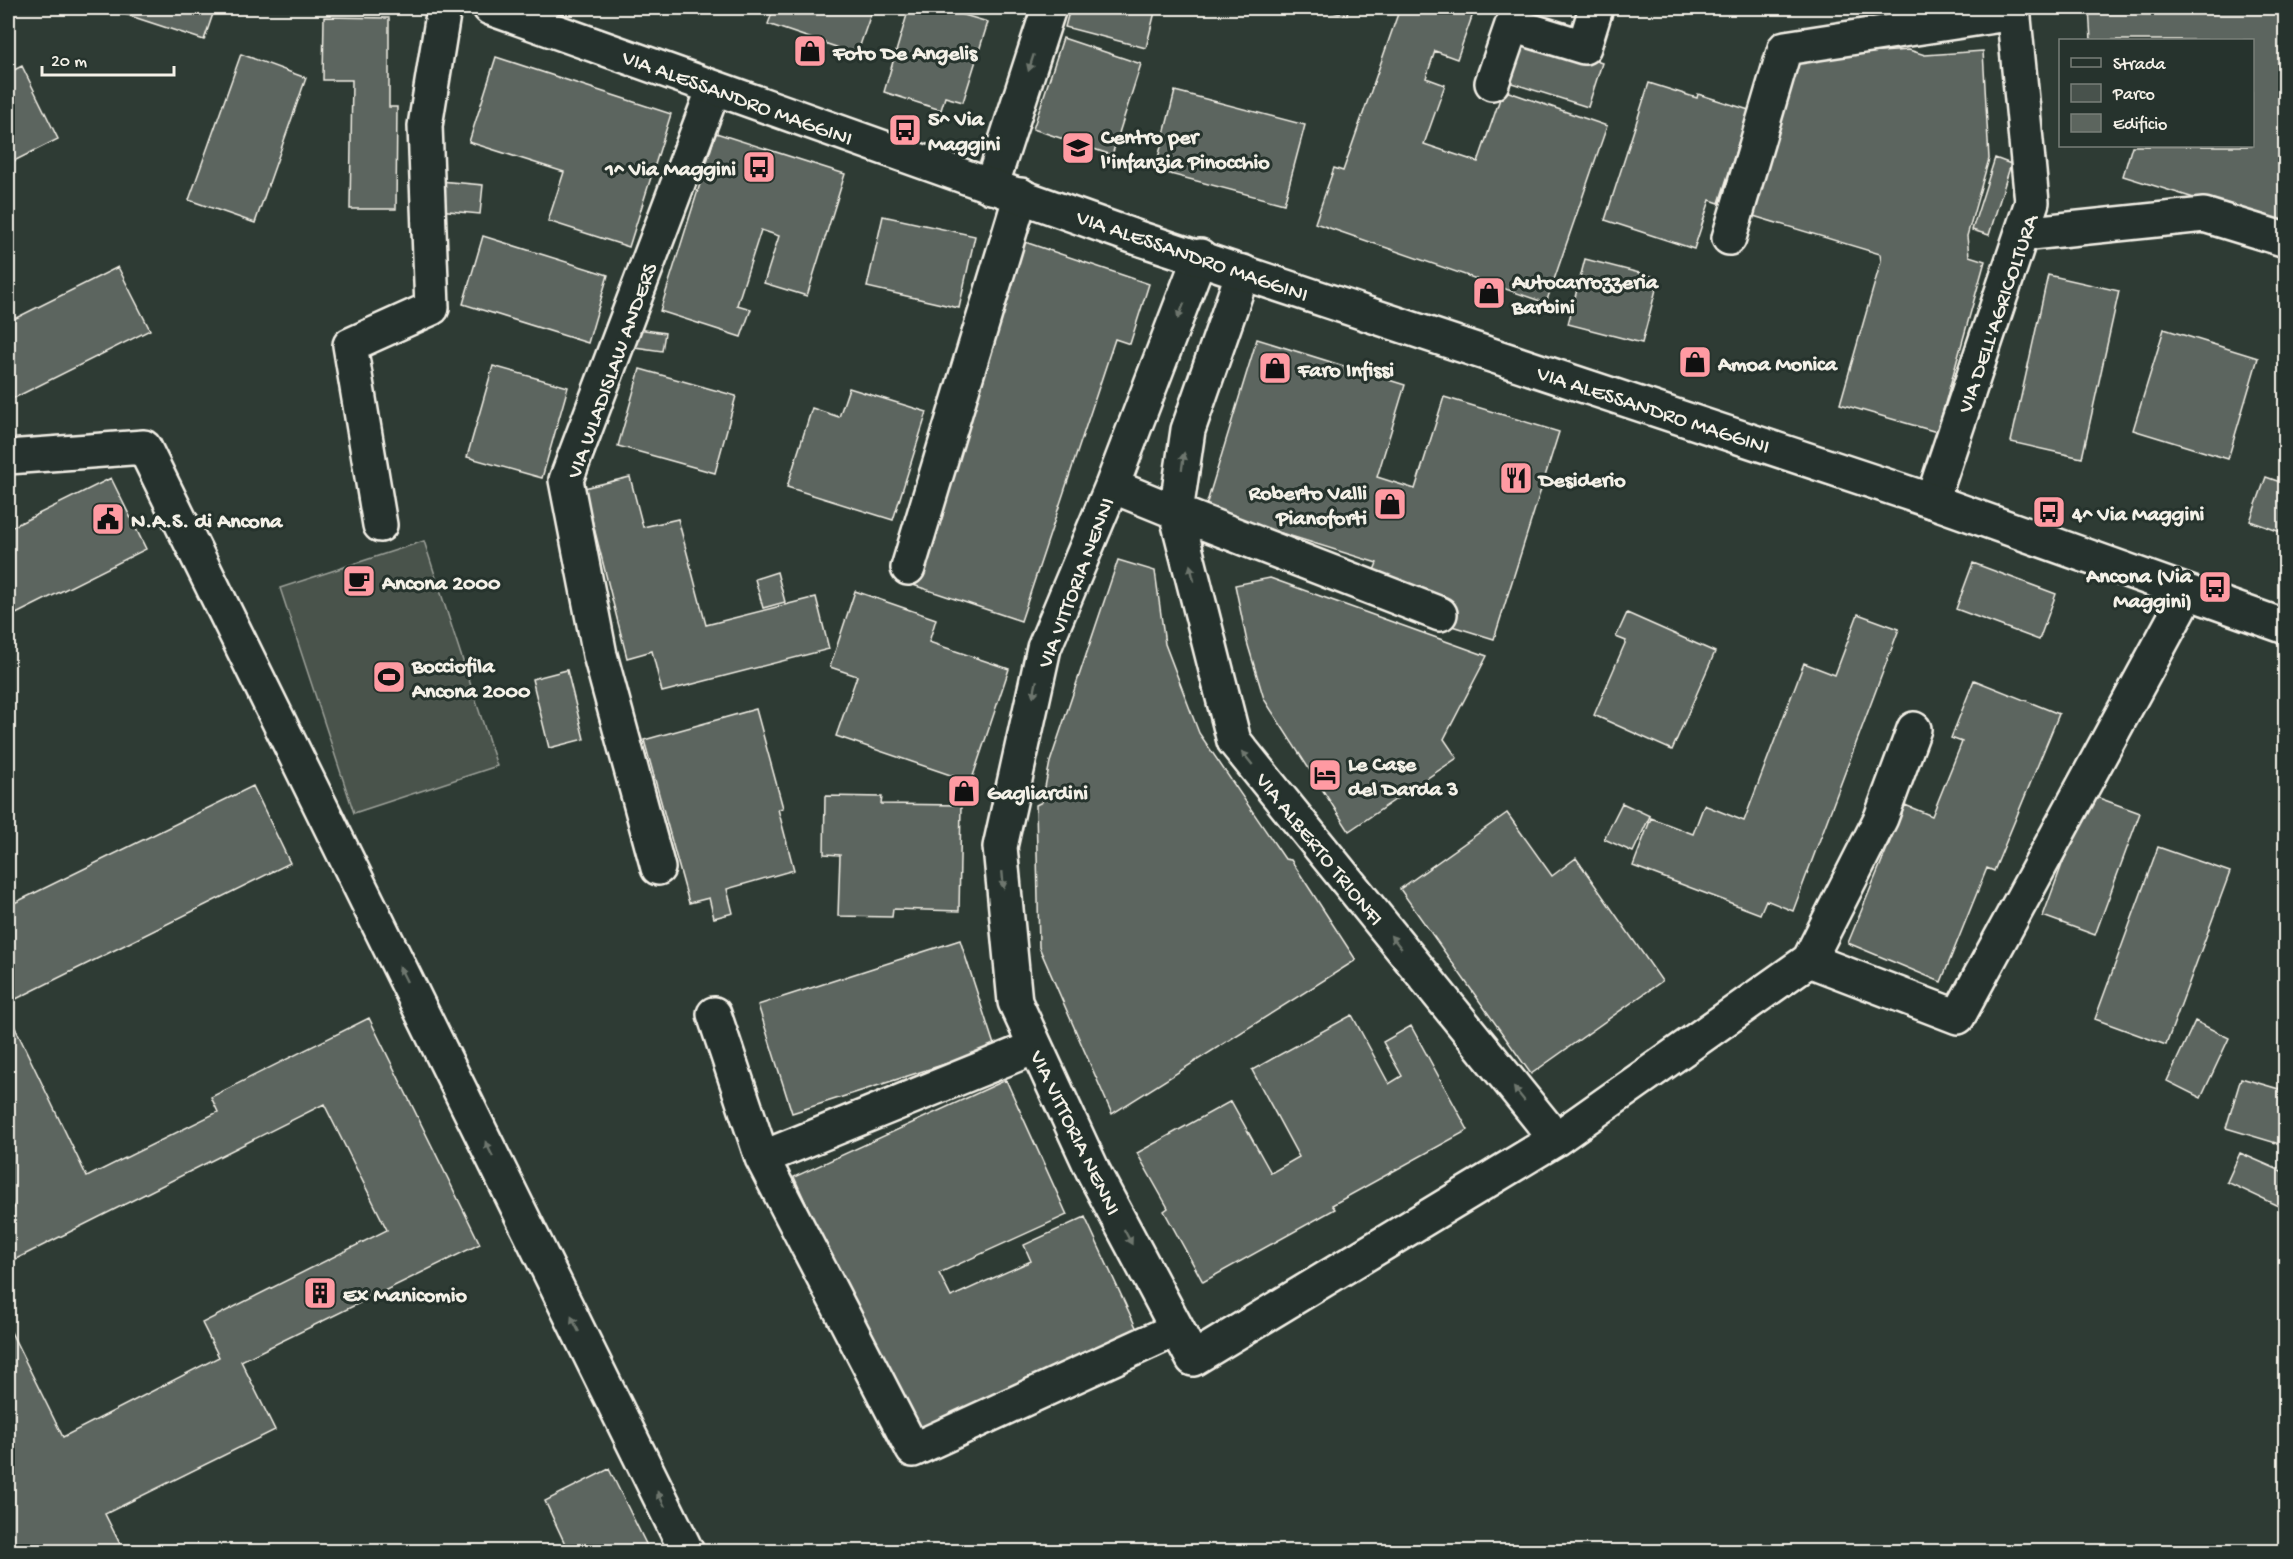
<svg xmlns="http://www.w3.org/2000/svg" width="2293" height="1559" viewBox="0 0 2293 1559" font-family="'Gochi Hand',sans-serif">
<rect width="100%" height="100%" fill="#2e3b34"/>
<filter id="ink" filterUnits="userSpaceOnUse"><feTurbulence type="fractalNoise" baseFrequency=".0167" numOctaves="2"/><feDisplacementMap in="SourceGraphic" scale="12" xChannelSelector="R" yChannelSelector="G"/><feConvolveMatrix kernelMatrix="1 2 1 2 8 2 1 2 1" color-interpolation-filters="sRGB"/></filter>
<g filter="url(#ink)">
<path fill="#48524c" stroke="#9ea29a" stroke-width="1.5" d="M 424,541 L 497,766 L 354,813 L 280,588 Z"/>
<path fill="#5c655e" stroke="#f4f1e8" stroke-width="1.5" d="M 106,8 L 215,8 L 204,40 Z
M 774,8 L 873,8 L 857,54 L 768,24 Z
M 909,8 L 940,8 L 988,22 L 963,102 L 945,97 L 941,110 L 884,92 Z
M 1070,8 L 1156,8 L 1146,48 L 1065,27 Z
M 1314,8 L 1349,8 L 1347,15 Z
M 1400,8 L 1475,8 L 1457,59 L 1435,51 L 1426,78 L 1445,85 L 1424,144 L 1478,162 L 1503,90 L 1607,126 L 1546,303 L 1315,223 L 1334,168 L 1343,171 Z
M 2089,8 L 2286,8 L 2284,226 L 2123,176 L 2132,146 L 2252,146 L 2252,40 L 2091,40 Z
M 324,17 L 389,18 L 389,107 L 397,107 L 396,209 L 350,209 L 352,80 L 323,80 Z
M 1514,34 L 1602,63 L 1588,107 L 1499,79 Z
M 1063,38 L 1141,64 L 1112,155 L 1033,129 Z
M 1909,50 L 1925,55 L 1983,51 L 1989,159 L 1967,236 L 1969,256 L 1985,261 L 1937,432 L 1840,404 L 1881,261 L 1880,254 L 1750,215 L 1796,58 Z
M 241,54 L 306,78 L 255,223 L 189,200 Z
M 496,57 L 671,114 L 629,247 L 548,221 L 564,172 L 469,142 Z
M 22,66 L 58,139 L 8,164 L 8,73 Z
M 1649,83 L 1697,98 L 1698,94 L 1749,110 L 1719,203 L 1710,200 L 1694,249 L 1605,220 Z
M 1175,91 L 1305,125 L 1284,204 L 1155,170 Z
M 716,133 L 845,174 L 807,296 L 764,283 L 779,236 L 761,230 L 737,305 L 751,309 L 741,337 L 660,311 Z
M 1995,158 L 2011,164 L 1989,235 L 1972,230 Z
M 440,181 L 483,185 L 480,214 L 438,210 Z
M 883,216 L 975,236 L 959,308 L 867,287 Z
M 483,236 L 608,275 L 588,343 L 463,304 Z
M 1022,241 L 1149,284 L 1130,344 L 1115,339 L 1021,621 L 907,583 Z
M 1585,259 L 1659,278 L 1642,343 L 1568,324 Z
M 118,267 L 150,330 L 8,401 L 8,322 Z
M 2048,275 L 2119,291 L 2082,458 L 2011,442 Z
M 638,329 L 665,333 L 662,351 L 635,347 Z
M 2164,329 L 2258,358 L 2228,459 L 2133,430 Z
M 1257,339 L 1405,385 L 1377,477 L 1415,489 L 1444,397 L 1559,432 L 1494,639 L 1442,623 L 1449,599 L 1372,575 L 1377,563 L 1205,509 Z
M 493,366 L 568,387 L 542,478 L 467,457 Z
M 640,369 L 736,396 L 715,473 L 618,446 Z
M 849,388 L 927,412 L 893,520 L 787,487 L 812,408 L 839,417 Z
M 630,477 L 643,527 L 678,519 L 706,625 L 816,597 L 829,649 L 662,692 L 652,651 L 627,658 L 584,488 Z
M 2266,477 L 2286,484 L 2286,534 L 2250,521 Z
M 111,478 L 146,549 L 8,618 L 8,529 Z
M 1118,560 L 1155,571 L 1165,644 L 1199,733 L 1285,859 L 1291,860 L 1356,960 L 1112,1114 L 1039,947 L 1036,805 L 1042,802 L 1050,762 Z
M 1973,563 L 2056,594 L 2039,640 L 1956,609 Z
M 777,572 L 785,602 L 763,608 L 755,579 Z
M 1270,578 L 1487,656 L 1444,739 L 1457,758 L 1349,831 L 1264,699 L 1247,642 L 1235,585 Z
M 855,591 L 936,619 L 929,642 L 1009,669 L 971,782 L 836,736 L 857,676 L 830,667 Z
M 1627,613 L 1715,652 L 1672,750 L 1594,715 L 1626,641 L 1616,637 Z
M 1858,614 L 1899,629 L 1793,911 L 1766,900 L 1760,914 L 1633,866 L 1651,818 L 1693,834 L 1704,805 L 1744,821 L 1804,663 L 1835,675 Z
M 567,670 L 584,739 L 549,748 L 532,679 Z
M 1974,680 L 2059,714 L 1994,871 L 1987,868 L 1941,982 L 1848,943 L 1905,805 L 1932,816 L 1962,742 L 1951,738 Z
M 756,709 L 783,808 L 778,809 L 794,870 L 727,889 L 733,913 L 714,918 L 709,898 L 689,903 L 644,740 Z
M 253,786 L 290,863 L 8,1003 L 8,906 Z
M 2088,794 L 2140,813 L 2095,935 L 2043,916 Z
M 825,796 L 882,797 L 881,804 L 961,805 L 959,911 L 893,909 L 892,917 L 838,916 L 840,855 L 824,854 Z
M 1622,803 L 1650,816 L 1633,852 L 1604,839 Z
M 1507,813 L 1552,876 L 1576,858 L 1662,981 L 1531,1074 L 1400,889 Z
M 2158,847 L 2230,872 L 2166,1045 L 2095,1019 Z
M 960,940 L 995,1048 L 792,1113 L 758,1005 Z
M 8,1013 L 87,1177 L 218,1112 L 211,1097 L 369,1018 L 480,1244 L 241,1361 L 275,1430 L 105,1514 L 124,1552 L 69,1552 L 67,1548 L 60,1552 L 8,1552 L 8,1463 L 12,1462 L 8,1453 L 8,1326 L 63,1437 L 219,1357 L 202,1323 L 387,1230 L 324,1104 L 8,1263 L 8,1209 L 14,1208 L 8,1195 Z
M 1352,1015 L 1389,1084 L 1402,1076 L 1383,1042 L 1411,1026 L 1468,1130 L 1332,1205 L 1335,1209 L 1203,1282 L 1164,1211 L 1168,1208 L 1137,1153 L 1231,1101 L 1271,1173 L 1299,1157 L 1252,1070 Z
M 2195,1021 L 2229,1038 L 2201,1098 L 2167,1081 Z
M 2286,1066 L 2286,1146 L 2226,1128 L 2241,1078 L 2279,1089 Z
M 1006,1080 L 1067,1215 L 939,1273 L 951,1297 L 1031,1261 L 1024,1245 L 1085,1217 L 1140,1336 L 943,1426 L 940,1419 L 910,1433 L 794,1177 Z
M 2240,1153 L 2286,1173 L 2286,1190 L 2278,1206 L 2227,1182 Z
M 609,1469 L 650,1552 L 555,1552 L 566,1546 L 545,1501 Z"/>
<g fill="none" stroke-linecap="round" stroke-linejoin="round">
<defs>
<path id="minor" d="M 1492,83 L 1512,25 L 1584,47 L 1596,8
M 991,187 L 1049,8
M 2022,234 L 2204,215 L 2286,240
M 1729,238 L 1785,48 L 2014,13
M 1200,256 L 1112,486 L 1044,648 L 1000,847 L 1015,1002 L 1093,1171 L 1193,1359 L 1556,1139 L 1809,960 L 1881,818 L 1914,729
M 8,457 L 144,447 L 687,1552
M 1112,486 L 1176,512 L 1188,430 L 1243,272
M 1932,501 L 2032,202 L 2013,8
M 1176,512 L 1234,741 L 1556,1139
M 1176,512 L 1440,614
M 380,525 L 350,345 L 432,308 L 425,126 L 444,8
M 908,568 L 1021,195
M 658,868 L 600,655 L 566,480 L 714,88
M 1809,960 L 1958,1017 L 2188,593
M 714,1014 L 762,1158
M 1035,1047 L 762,1158 L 913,1450 L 1177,1329"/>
<path id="major" d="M 490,8 L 1138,238 L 1932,501 L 2286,627"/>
</defs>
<use href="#minor" stroke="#f4f1e8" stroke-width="38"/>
<use href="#major" stroke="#f4f1e8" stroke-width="38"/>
<use href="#minor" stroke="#26332d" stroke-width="33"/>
<use href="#major" stroke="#26332d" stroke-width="33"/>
</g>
<defs><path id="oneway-solid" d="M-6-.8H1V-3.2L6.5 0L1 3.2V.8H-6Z" transform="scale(1.5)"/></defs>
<g fill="#6e766e">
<use href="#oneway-solid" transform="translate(1031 63) rotate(108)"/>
<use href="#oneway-solid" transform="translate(1181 311) rotate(112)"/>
<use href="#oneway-solid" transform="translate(1183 461) rotate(-82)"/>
<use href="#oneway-solid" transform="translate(1192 573) rotate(-104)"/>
<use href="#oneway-solid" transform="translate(1035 689) rotate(102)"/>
<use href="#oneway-solid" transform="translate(1247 758) rotate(-129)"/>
<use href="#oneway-solid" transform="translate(1003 880) rotate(85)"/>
<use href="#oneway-solid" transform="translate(1396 942) rotate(-129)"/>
<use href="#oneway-solid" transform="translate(403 974) rotate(-116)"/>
<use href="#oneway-solid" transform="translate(1519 1094) rotate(-129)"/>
<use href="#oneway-solid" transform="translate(489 1149) rotate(-116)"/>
<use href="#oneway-solid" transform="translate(1128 1237) rotate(62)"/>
<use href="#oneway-solid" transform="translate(575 1324) rotate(-116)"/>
<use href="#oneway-solid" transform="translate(661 1499) rotate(-116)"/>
</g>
</g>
<defs>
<symbol id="shop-square" viewBox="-11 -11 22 22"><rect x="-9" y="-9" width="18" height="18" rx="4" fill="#ff9aa2" stroke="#26332d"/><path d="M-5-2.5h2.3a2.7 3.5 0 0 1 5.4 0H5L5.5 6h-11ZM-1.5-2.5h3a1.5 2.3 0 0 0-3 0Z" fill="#111"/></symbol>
<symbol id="bus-square" viewBox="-11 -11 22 22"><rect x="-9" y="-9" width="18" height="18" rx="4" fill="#ff9aa2" stroke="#26332d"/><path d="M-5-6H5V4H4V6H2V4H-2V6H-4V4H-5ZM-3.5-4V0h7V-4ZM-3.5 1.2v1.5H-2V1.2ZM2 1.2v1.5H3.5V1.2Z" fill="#111"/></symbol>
<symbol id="school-square" viewBox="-11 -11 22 22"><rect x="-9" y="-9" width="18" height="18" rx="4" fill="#ff9aa2" stroke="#26332d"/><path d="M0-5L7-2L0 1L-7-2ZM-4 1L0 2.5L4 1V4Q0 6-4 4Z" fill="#111"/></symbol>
<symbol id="restaurant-square" viewBox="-11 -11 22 22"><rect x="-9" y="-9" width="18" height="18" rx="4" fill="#ff9aa2" stroke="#26332d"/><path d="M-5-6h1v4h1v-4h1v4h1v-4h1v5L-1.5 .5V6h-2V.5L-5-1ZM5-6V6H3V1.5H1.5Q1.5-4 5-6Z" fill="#111"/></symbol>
<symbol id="civic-square" viewBox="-11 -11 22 22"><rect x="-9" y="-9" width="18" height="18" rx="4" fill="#ff9aa2" stroke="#26332d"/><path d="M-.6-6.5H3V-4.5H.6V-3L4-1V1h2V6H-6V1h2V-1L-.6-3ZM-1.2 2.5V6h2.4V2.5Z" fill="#111"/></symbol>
<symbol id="cafe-square" viewBox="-11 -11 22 22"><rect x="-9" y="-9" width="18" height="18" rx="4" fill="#ff9aa2" stroke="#26332d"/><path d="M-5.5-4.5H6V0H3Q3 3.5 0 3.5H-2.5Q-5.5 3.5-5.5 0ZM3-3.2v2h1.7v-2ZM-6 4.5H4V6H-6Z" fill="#111"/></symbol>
<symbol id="stadium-square" viewBox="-11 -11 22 22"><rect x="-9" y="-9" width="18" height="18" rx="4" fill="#ff9aa2" stroke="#26332d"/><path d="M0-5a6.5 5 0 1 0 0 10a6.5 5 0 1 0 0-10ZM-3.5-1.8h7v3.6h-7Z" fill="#111"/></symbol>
<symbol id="hotel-square" viewBox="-11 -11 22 22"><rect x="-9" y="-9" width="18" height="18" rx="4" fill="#ff9aa2" stroke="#26332d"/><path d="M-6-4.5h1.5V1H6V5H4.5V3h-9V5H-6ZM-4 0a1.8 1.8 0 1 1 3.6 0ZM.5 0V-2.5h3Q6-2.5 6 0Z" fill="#111"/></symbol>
<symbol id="building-square" viewBox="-11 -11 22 22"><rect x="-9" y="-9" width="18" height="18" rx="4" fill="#ff9aa2" stroke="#26332d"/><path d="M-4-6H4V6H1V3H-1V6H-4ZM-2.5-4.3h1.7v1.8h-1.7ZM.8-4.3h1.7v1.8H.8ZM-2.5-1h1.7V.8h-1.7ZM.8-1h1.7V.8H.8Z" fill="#111"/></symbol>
</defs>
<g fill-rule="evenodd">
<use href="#shop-square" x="791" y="32" width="38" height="38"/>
<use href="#bus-square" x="886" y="111" width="38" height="38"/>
<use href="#school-square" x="1059" y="129" width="38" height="38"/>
<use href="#bus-square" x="740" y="148" width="38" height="38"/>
<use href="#shop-square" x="1470" y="274" width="38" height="38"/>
<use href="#shop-square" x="1676" y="343" width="38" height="38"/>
<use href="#shop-square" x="1256" y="349" width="38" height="38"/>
<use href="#restaurant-square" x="1497" y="459" width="38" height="38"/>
<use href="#shop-square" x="1371" y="485" width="38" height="38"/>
<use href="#bus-square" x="2030" y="493" width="38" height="38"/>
<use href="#civic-square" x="89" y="500" width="38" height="38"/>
<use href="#cafe-square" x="340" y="562" width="38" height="38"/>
<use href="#bus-square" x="2196" y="568" width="38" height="38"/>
<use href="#stadium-square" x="370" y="658" width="38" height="38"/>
<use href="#hotel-square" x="1306" y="756" width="38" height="38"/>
<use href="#shop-square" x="945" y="772" width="38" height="38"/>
<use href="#building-square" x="301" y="1274" width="38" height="38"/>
</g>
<g text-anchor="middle" stroke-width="6" stroke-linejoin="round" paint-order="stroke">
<g font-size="22" font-weight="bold" fill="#f4f1e8" stroke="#26332d" text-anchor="start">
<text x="833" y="59">Foto De Angelis</text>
<text x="928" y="125">5^ Via<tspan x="928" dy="25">Maggini</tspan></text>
<text x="1101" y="143">Centro per<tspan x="1101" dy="25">l'infanzia Pinocchio</tspan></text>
<text x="736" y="175" text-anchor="end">1^ Via Maggini</text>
<text x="1512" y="288">Autocarrozzeria<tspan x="1512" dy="25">Barbini</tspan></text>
<text x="1718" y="370">Amoa Monica</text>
<text x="1298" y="376">Faro Infissi</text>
<text x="1539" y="486">Desiderio</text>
<text x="1367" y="499" text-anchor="end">Roberto Valli<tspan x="1367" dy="25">Pianoforti</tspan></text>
<text x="2072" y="520">4^ Via Maggini</text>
<text x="131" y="527">N.A.S. di Ancona</text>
<text x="2192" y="582" text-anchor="end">Ancona (Via<tspan x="2192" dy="25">Maggini)</tspan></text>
<text x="382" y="589">Ancona 2000</text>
<text x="412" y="672">Bocciofila<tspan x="412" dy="25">Ancona 2000</tspan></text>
<text x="1348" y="770">Le Case<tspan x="1348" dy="25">del Darda 3</tspan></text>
<text x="987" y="799">Gagliardini</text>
<text x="343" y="1301">Ex Manicomio</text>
</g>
<g font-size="22" fill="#f4f1e8" stroke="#26332d">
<text transform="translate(738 96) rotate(20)" y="8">VIA ALESSANDRO MAGGINI</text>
<text transform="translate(1193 254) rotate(19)" y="8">VIA ALESSANDRO MAGGINI</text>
<text transform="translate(1996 313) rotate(-71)" y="8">VIA DELL'AGRICOLTURA</text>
<text transform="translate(610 370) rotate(-70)" y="8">VIA WLADISLAW ANDERS</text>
<text transform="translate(1654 408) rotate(18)" y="8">VIA ALESSANDRO MAGGINI</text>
<text transform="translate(1074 582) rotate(-69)" y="8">VIA VITTORIA NENNI</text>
<text transform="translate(1321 848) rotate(51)" y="8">VIA ALBERTO TRIONFI</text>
<text transform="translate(1077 1132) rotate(64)" y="8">VIA VITTORIA NENNI</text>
</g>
</g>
<rect width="2293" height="1559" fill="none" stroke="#26332d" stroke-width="30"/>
<rect x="15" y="15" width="2263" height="1529" fill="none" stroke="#f4f1e8" stroke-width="2" filter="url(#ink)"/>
<rect x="2059" y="39" width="195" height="108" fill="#26332d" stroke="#787f78" stroke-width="1.5"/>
<rect x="2071" y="58" width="30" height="9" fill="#26332d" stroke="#787f78" stroke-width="1.5"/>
<text x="2113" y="69" font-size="18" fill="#f4f1e8">Strada</text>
<rect x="2071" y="84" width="30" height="18" fill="#48524c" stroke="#787f78" stroke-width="1.5"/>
<text x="2113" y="99" font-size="18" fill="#f4f1e8">Parco</text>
<rect x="2071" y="114" width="30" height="18" fill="#5c655e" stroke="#787f78" stroke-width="1.5"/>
<text x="2113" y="129" font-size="18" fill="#f4f1e8">Edificio</text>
<path d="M42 66v9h132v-9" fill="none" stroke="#f4f1e8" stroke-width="3"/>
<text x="51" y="66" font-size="18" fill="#f4f1e8" stroke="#26332d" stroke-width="4.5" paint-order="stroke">20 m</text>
</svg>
